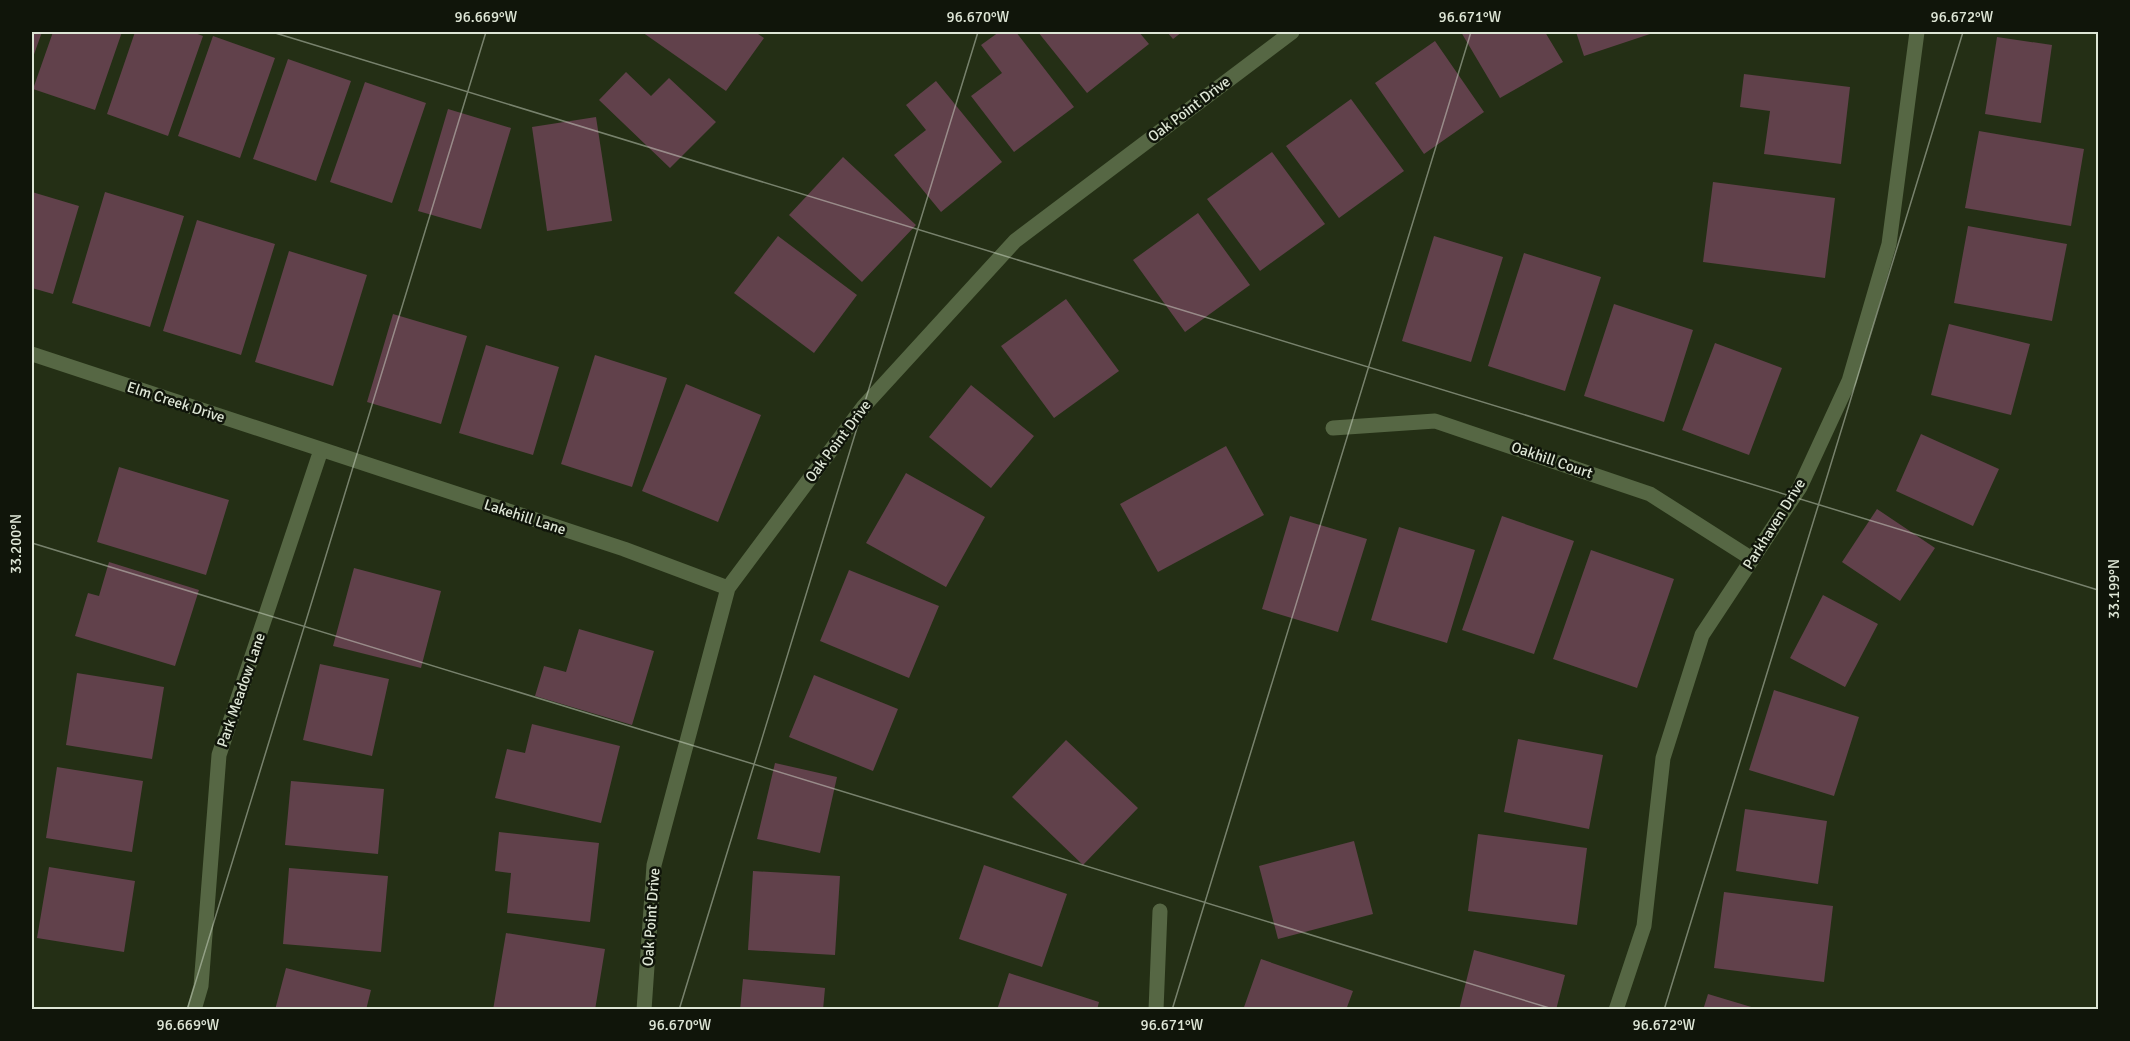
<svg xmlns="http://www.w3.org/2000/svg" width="2130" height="1041" viewBox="0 0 2130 1041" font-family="Signika,sans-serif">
<rect width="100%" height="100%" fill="#242f15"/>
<path fill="#61414b" d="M 32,32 L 42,32 L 32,60 Z
M 53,32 L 122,32 L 95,110 L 33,89 Z
M 135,32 L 192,32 L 203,36 L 168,136 L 107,114 Z
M 642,32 L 755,32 L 764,38 L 726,91 Z
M 999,32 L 1016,32 L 1074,107 L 1014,152 L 971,96 L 1002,73 L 981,45 Z
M 1038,32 L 1139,32 L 1149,44 L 1087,93 Z
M 1167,32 L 1182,32 L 1173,39 Z
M 1461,32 L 1545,32 L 1563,62 L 1500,98 Z
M 1576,32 L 1656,32 L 1584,56 Z
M 213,36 L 275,58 L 240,158 L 178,136 Z
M 1997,37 L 2052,45 L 2041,123 L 1985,114 Z
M 1435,41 L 1484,112 L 1424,154 L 1375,83 Z
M 288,59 L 351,81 L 316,181 L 253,159 Z
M 626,72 L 651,96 L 669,78 L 716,122 L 670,168 L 599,100 Z
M 1744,74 L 1850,87 L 1841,164 L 1764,154 L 1770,111 L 1740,107 Z
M 936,81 L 1002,162 L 941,212 L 894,155 L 926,130 L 906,105 Z
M 365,82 L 426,103 L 392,203 L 330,182 Z
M 1351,99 L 1404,171 L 1339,218 L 1286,146 Z
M 448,109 L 511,128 L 481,229 L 418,211 Z
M 596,117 L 612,221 L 547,231 L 532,127 Z
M 1979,131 L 2084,149 L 2071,226 L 1965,208 Z
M 1272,152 L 1325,224 L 1260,271 L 1207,199 Z
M 843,157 L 916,225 L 862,282 L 789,215 Z
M 1713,182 L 1835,198 L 1825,278 L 1703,262 Z
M 32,192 L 79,206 L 53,294 L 32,288 Z
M 105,192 L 184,216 L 150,327 L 72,303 Z
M 1198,213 L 1250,285 L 1185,332 L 1133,260 Z
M 197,220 L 275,244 L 241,355 L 163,331 Z
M 1968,226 L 2067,244 L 2052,321 L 1954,303 Z
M 778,236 L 857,295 L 814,353 L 734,293 Z
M 1434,236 L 1503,257 L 1471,362 L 1402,341 Z
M 289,251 L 367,275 L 333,386 L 255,362 Z
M 1524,253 L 1601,277 L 1565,391 L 1488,366 Z
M 1066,299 L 1119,371 L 1054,418 L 1001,346 Z
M 1614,304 L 1693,330 L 1664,422 L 1584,396 Z
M 393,314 L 467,336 L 441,424 L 367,402 Z
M 1949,324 L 2030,344 L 2011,415 L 1931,395 Z
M 1715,343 L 1782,368 L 1749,455 L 1682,430 Z
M 486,345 L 559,367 L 533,455 L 459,433 Z
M 595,355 L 667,378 L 632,487 L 561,464 Z
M 686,384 L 761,415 L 718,522 L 642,491 Z
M 971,385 L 1034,436 L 991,488 L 929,437 Z
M 1921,434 L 1999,469 L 1973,526 L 1896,491 Z
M 1226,446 L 1264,515 L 1158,572 L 1120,504 Z
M 119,467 L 229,500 L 206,575 L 97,542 Z
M 906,473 L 985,517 L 946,587 L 866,543 Z
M 1877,509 L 1935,548 L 1900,601 L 1842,562 Z
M 1290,516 L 1367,539 L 1338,632 L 1262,609 Z
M 1502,516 L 1574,541 L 1534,654 L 1462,630 Z
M 1399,527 L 1475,550 L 1447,643 L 1371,620 Z
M 1591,550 L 1674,579 L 1637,688 L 1553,659 Z
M 109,562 L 199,590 L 175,666 L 75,636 L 88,593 L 99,596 Z
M 354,568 L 441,591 L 421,668 L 333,646 Z
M 849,570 L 939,606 L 909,678 L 820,641 Z
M 1823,595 L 1878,624 L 1845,687 L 1790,658 Z
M 579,629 L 654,651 L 632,725 L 535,696 L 544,666 L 566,672 Z
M 320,664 L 389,679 L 372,756 L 303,740 Z
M 77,673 L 164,687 L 152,759 L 66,745 Z
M 814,675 L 898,709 L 873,771 L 789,737 Z
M 1774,690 L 1859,717 L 1834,796 L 1749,770 Z
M 532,724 L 620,746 L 601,823 L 495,798 L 507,749 L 525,753 Z
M 1518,739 L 1603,755 L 1589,829 L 1504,812 Z
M 1066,740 L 1138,808 L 1083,865 L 1012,797 Z
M 775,763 L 837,777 L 820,853 L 757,839 Z
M 57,767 L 143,781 L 132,852 L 46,838 Z
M 291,781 L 384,789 L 378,854 L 285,845 Z
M 1745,809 L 1827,821 L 1818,884 L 1736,871 Z
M 499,832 L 599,843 L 590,922 L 507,913 L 511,873 L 495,871 Z
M 1478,834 L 1587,848 L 1577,925 L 1468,911 Z
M 1354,841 L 1373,914 L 1278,939 L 1259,866 Z
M 984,865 L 1067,894 L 1042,967 L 959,939 Z
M 49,867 L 135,881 L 124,952 L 37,938 Z
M 289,868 L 388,876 L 381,952 L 283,944 Z
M 753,871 L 840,876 L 835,955 L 748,950 Z
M 1724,892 L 1833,906 L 1824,982 L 1714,968 Z
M 506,933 L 605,949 L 595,1010 L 493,1010 Z
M 1474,950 L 1565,975 L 1556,1010 L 1459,1010 Z
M 1261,959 L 1353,991 L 1346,1010 L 1243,1010 Z
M 286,968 L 371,990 L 366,1010 L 275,1010 Z
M 1009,973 L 1099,1002 L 1097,1010 L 997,1010 Z
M 743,979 L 825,988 L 823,1010 L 740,1010 Z
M 1708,994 L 1758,1009 L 1758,1010 L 1703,1010 Z"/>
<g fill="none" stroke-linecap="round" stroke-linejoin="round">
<path stroke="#566744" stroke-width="15" d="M 32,354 L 624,549 L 728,588
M 1333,428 L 1435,421 L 1650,494 L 1752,559
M 194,1010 L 201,986 L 219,755 L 321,450
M 644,1010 L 654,865 L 728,588 L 864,406 L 1015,241 L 1292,32
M 1156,1010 L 1160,911
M 1616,1010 L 1644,926 L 1663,758 L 1702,635 L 1800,487 L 1849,381 L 1889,244 L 1917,32"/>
</g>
<path fill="none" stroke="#dee6d6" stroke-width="1.5" stroke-opacity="0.45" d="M 272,32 L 2098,590M 32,543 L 1556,1010M 187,1010 L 486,32M 679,1010 L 978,32M 1172,1010 L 1471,32M 1664,1010 L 1963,32"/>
<g text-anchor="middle" stroke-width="5" stroke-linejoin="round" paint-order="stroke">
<g font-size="15" fill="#dee6d6" stroke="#10150a">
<text transform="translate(1189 109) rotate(-37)" y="5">Oak Point Drive</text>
<text transform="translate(176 402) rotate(18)" y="5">Elm Creek Drive</text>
<text transform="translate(838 441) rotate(-53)" y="5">Oak Point Drive</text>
<text transform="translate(1552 460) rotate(19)" y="5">Oakhill Court</text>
<text transform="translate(525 517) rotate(18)" y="5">Lakehill Lane</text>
<text transform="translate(1774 524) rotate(-58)" y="5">Parkhaven Drive</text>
<text transform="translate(241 690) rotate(-71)" y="5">Park Meadow Lane</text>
<text transform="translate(651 917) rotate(-86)" y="5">Oak Point Drive</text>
</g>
</g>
<rect width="2130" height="1041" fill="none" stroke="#10150a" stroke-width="66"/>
<rect x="33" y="33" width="2064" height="975" fill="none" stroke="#dee6d6" stroke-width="2"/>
<g font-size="15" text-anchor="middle" fill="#dee6d6">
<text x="486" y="22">96.669°W</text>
<text x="978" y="22">96.670°W</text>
<text x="1470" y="22">96.671°W</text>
<text x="1962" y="22">96.672°W</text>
<text transform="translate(16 544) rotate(-90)" y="5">33.200°N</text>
<text transform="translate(2114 589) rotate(-90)" y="5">33.199°N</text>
<text x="188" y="1030">96.669°W</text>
<text x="680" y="1030">96.670°W</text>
<text x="1172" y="1030">96.671°W</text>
<text x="1664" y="1030">96.672°W</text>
</g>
</svg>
